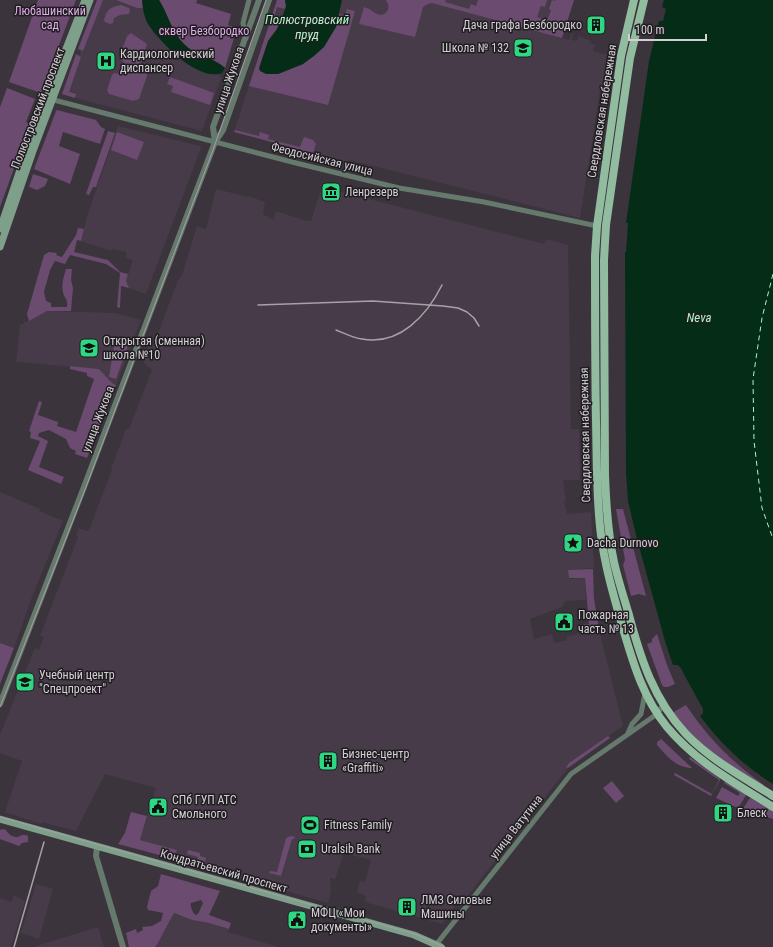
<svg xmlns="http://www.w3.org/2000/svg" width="773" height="947" viewBox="0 0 773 947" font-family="'Roboto Condensed',sans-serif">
<rect width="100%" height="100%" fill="#3b343c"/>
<path fill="#473b49" d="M 100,0 L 116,0 L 137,8 L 143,8 L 143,11 L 174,54 L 187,64 L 210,74 L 219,74 L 221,78 L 202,131 L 64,95 Z
M 277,0 L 574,0 L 562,38 L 569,40 L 571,34 L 573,34 L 572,40 L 577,41 L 578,36 L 591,41 L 590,43 L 595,45 L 593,51 L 611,56 L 606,90 L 601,88 L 600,90 L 580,218 L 378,167 L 349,160 L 348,162 L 312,153 L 234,132 Z
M 118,126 L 200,146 L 201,148 L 146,294 L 129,288 L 126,281 L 133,260 L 126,258 L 126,252 L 113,249 L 111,251 L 81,241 L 87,216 Z
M 322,187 L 544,244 L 546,239 L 568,245 L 571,429 L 579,429 L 580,480 L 563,480 L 566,501 L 564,501 L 567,514 L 591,512 L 594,568 L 568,570 L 569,579 L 585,578 L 586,600 L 565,601 L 562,607 L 530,619 L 534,639 L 552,634 L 554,643 L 567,640 L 566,637 L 599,629 L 623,726 L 569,763 L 566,767 L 568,768 L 459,907 L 456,905 L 442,924 L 365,902 L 366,896 L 357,892 L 360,881 L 365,882 L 371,860 L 344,853 L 335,879 L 330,878 L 331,891 L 328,903 L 174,859 L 177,850 L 140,840 L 156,788 L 105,774 L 76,831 L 42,822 L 41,824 L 5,812 L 22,761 L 0,753 L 0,735 L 35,648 L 39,650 L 44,637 L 40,636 L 78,537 L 76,536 L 79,528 L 87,531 L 89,530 L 112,470 L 111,469 L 126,429 L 129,429 L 152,370 L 145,364 L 143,360 L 149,345 L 154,344 L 178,280 L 182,275 L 197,226 L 206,229 L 216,189 L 248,197 L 248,196 L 265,202 L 263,214 L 273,220 L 276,211 L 303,220 L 311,221 Z
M 47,311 L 115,313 L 141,320 L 116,385 L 112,383 L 99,369 L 16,362 L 20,325 Z
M 0,492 L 40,509 L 39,511 L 63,521 L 32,597 L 14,648 L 0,643 Z
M 36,884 L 53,889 L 39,939 L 21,933 Z
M 14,895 L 25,901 L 11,947 L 0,947 L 0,898 L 11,902 Z
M 173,913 L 192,920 L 209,923 L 229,929 L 228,932 L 279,947 L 154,947 L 158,943 L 171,920 Z
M 98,927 L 104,947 L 33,947 Z"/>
<path fill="#6b4b70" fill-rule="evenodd" d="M 38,0 L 76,0 L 41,93 L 9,82 Z
M 97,0 L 103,0 L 83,51 L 78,49 Z
M 116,0 L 142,0 L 143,8 L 137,8 Z
M 159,0 L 197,0 L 196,3 L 231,14 L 228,25 L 237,28 L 225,68 C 213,57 195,56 184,44 C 172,33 168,14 159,0 Z
M 277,0 L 285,0 L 286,6 L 285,9 L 277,7 L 273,21 L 279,22 L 277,29 L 268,41 L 266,74 L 278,74 L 303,64 L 336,27 L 339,14 L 345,15 L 347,9 L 355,11 L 328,105 L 249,86 Z
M 386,0 L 446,0 L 445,2 L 469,9 L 471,4 L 476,6 L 478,0 L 547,0 L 545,7 L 541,6 L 537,17 L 547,21 L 551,10 L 549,9 L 552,0 L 555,1 L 555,0 L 574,0 L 562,38 L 432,3 L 428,4 L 423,7 L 415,37 L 359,24 L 364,7 C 372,9 375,15 382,15 C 389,12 390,6 386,0 Z
M 121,5 L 129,8 L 130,10 L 129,14 L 120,15 L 114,18 L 113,23 L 110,24 L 105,22 L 104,20 C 107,9 110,7 121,5 Z
M 131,33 L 147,44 L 139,69 L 141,72 L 147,74 L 147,76 L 139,99 L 133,101 L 109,94 L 107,90 L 112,75 L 114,73 L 120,74 L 122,73 L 126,64 L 119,58 L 127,36 Z
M 76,54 L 81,57 L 69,92 L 76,94 L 75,98 L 62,94 Z
M 170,77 L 214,93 L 210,105 L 171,92 L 173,86 L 167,84 Z
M 7,88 L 35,99 L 26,122 L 30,124 L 0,207 L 0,107 Z
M 57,110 L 96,120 L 101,127 L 105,129 L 100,144 L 63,132 L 59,146 L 80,154 L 70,184 L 34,169 L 56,111 Z
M 235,130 L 259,136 L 260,132 L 269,135 L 268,139 L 300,147 L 304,137 L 313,140 L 316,144 L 313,153 L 234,132 Z
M 108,131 L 115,133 L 96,187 L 93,187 L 89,195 L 86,194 Z
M 117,132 L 144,142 L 137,160 L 111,150 Z
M 33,174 L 48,179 L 45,186 L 37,190 L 29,187 Z
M 78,228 L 84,229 L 81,241 L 77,240 L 74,252 L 108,260 L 120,272 L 128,274 L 126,281 L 129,288 L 121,286 L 120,308 L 117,307 L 120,273 L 106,264 L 70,255 L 65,264 L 55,261 L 50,270 L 44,292 L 46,301 L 51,303 L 51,307 L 67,307 C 68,297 64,299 63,292 C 61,284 64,276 66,269 L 72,269 L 71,280 L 73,288 L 71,311 L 47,311 L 29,321 L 27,314 L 44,255 L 49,252 L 57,253 L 56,255 L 62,257 L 76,235 Z
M 115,340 L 129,343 L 116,379 L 109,377 Z
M 70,366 L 99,369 L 112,383 L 116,385 L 87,458 L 75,454 L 76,451 L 70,448 L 66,439 L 49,430 L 39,433 L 38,436 L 48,441 L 39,467 L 64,477 L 61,484 L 28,470 L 40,441 L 30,438 L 31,432 L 29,431 L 39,401 L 42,402 L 38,415 L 58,422 L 57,426 L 76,432 L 94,379 L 87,376 L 87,373 L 70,369 Z
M 616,509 L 623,509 L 646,596 L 639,594 L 631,596 L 623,565 L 625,560 Z
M 593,569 L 594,599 L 599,628 L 580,633 L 579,625 L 589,624 L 585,578 L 569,578 L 568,570 Z
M 657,634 L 667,665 L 675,684 L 668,687 L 664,687 L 662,685 L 647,644 L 652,642 L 652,639 Z
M 0,643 L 14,648 L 0,684 Z
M 686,705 C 707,737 733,763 764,785 L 763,787 L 741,773 L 697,741 L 672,713 Z
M 608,736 L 610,738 L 568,768 L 566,767 L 569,763 Z
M 661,739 L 692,768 C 676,768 667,756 657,745 L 657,742 Z
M 690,757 L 720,779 L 720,780 L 711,796 L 674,775 L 675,773 L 712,794 L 719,780 L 689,759 Z
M 612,781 L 624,796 L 616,803 L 603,788 Z
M 725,781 L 747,794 L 738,808 L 716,798 L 722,787 L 738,796 L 740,793 L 724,783 Z
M 751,798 L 773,811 L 773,819 L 743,809 L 749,799 Z
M 131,812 L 147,816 L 140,840 L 177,850 L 174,859 L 118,844 L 125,833 Z
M 3,829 L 6,830 C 9,835 12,837 18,837 L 22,835 L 26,835 L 28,836 L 28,842 L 22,843 L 19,846 L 0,839 L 0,830 Z
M 291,836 L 295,837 L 294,839 L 292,839 L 281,876 L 269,873 L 270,871 L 277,872 L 286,838 Z
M 188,850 L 200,853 L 200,856 L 206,858 L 203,867 L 196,865 L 198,857 L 187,854 Z
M 161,874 L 220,891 L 209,915 L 231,923 L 229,929 L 209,923 L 192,920 L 174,913 L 158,943 L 155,947 L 129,947 L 126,933 L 136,929 L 137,933 L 143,930 L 142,927 L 152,926 L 161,921 L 163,913 L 148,910 L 147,907 L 151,891 L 158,886 ZM 201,900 L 203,903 L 198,914 L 196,915 C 193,914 190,906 191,903 Z"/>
<path fill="#052c17" d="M 142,0 L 159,0 C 168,14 172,33 184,44 C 195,56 213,57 225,68 L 222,73 C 199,82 162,44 150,27 C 144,19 143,9 142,0 Z
M 285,0 L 342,0 L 336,27 L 324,47 L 314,56 L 303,64 L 278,74 L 266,74 L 260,71 L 259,68 L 268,41 L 277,29 L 282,18 L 286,6 Z
M 664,0 L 773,0 L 773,784 C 744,766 720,743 700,716 L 703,713 L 680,667 L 676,665 L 673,665 L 665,641 L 637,539 L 628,501 L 626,473 L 625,252 L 626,252 L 628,223 L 626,223 L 649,61 L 659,21 L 663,21 L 666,9 L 662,7 Z"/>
<path fill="#3b343c" d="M 673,665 L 677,665 L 680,667 L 703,709 L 703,713 L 700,716 L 699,714 L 701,712 L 701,710 L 678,668 L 674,667 Z"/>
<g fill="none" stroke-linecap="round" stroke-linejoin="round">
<path stroke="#aaf7c5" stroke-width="1" stroke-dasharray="5 4" stroke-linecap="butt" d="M 773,274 L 762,318 L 753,379 L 754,441 L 762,508 L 773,539"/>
<path stroke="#657a6c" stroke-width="5" d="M 246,38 L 243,23 L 249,0
M 50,99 L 296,163 L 399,188 L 484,202 L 597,226
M 628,733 L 632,724 L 641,714 L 645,693
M 435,946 L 571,774 L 657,714 L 663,705"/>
<path stroke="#657a6c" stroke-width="6" d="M 215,142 L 213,127 L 259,0
M 0,704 L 84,487 L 215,142 L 223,130 L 269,0
M 97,847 L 96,856 L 123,947"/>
<path stroke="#7e9f89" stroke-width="7" d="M 0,229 L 27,149 L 85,0
M 0,247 L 33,151 L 90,0
M 0,819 L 414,935 L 441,947"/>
<path stroke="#91bc9f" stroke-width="8" d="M 634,0 L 621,56 L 597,226 L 595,256 C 595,311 595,366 596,421 C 597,459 596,497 601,535 C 605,568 615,600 624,632 C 634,666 644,699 667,727 C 696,762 735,783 773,807
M 644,0 L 630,58 L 606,225 L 604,260 L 605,475 C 606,504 608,534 614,562 C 618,580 624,598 629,615 C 641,660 654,700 686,734 C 711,760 743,777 773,796"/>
<path stroke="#a6a1a7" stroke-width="1" d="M 0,707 L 86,487 L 213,150 L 266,0
M 0,817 L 415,934 L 445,947"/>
<path stroke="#a6a1a7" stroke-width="1.5" d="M 258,305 L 373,301 L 443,306 L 458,308 L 467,312 L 474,318 L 479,326
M 336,330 C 344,333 353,338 362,339 C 400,346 427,315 442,285
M 14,947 L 44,842"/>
</g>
<defs>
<symbol id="building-square" viewBox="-11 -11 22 22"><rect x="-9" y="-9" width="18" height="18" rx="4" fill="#2ed883" stroke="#201d21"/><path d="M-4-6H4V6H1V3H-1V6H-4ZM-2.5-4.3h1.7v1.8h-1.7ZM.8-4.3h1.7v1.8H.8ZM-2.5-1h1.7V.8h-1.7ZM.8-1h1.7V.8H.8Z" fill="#111"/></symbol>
<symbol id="school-square" viewBox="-11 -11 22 22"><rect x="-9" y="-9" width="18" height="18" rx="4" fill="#2ed883" stroke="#201d21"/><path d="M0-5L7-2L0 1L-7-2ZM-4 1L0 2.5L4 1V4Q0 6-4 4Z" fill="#111"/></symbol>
<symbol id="hospital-square" viewBox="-11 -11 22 22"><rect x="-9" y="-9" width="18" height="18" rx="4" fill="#2ed883" stroke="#201d21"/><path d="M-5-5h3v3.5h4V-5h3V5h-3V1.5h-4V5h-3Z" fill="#111"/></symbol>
<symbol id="museum-square" viewBox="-11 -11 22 22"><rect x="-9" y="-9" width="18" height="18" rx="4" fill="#2ed883" stroke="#201d21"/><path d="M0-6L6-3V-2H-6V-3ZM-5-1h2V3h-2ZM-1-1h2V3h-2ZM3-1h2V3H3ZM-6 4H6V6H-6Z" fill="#111"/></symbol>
<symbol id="sight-square" viewBox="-11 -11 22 22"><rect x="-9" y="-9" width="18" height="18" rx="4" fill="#2ed883" stroke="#201d21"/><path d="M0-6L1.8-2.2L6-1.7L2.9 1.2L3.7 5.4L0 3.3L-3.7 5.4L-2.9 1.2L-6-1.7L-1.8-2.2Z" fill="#111"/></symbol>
<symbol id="civic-square" viewBox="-11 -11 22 22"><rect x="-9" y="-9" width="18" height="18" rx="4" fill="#2ed883" stroke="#201d21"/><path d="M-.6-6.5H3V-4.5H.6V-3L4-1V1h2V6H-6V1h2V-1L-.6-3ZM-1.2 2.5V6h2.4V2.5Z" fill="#111"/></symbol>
<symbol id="university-square" viewBox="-11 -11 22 22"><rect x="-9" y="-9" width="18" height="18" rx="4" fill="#2ed883" stroke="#201d21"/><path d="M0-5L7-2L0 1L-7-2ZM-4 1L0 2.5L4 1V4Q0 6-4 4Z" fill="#111"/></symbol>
<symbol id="stadium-square" viewBox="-11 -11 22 22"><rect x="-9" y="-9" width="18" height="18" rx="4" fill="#2ed883" stroke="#201d21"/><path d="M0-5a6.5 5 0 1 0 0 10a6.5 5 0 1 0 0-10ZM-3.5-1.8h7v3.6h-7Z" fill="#111"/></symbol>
<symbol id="bank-square" viewBox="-11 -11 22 22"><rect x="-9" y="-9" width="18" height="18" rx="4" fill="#2ed883" stroke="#201d21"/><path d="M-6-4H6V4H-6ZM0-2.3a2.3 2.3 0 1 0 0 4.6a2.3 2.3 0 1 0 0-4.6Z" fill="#111"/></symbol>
</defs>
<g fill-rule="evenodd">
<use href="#building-square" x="585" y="14" width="22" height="22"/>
<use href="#school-square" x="512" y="37" width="22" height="22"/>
<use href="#hospital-square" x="95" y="50" width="22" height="22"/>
<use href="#museum-square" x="320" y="181" width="22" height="22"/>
<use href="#school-square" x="78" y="337" width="22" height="22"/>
<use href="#sight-square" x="562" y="532" width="22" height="22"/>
<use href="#civic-square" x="553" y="611" width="22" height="22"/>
<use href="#university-square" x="14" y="671" width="22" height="22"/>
<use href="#building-square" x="317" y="750" width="22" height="22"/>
<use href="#civic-square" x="147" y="796" width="22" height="22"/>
<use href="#building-square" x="712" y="802" width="22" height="22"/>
<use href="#stadium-square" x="299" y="814" width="22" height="22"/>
<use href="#bank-square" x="296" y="838" width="22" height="22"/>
<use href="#building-square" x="396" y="896" width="22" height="22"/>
<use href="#civic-square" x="286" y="909" width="22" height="22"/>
</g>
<g text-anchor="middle" stroke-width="3" stroke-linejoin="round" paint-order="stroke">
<g font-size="12" fill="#e0ace9" stroke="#201d21">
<text x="50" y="15">Любашинский<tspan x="50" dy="14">сад</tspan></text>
<text x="204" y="35">сквер Безбородко</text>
</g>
<g font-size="12" fill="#d4cfd5" stroke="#201d21" text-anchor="start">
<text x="582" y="29" text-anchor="end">Дача графа Безбородко</text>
<text x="509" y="52" text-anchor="end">Школа № 132</text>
<text x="120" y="58">Кардиологический<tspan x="120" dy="14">диспансер</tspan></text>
<text x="345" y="196">Ленрезерв</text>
<text x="103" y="345">Открытая (сменная)<tspan x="103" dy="14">школа №10</tspan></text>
<text x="587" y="547">Dacha Durnovo</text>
<text x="578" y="619">Пожарная<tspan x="578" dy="14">часть № 13</tspan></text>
<text x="39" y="679">Учебный центр<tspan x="39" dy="14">"Спецпроект"</tspan></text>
<text x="342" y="758">Бизнес-центр<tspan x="342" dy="14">«Graffiti»</tspan></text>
<text x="172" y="804">СПб ГУП АТС<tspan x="172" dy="14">Смольного</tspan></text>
<text x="737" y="817">Блеск</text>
<text x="324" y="829">Fitness Family</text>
<text x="321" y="853">Uralsib Bank</text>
<text x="421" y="904">ЛМЗ Силовые<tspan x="421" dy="14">Машины</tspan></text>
<text x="311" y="917">МФЦ «Мои<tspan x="311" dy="14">документы»</tspan></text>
</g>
<g font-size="12" fill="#d4cfd5" stroke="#201d21">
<text transform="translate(229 80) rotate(-71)" y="4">улица Жукова</text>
<text transform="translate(38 108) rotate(-69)" y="4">Полюстровский проспект</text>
<text transform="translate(602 111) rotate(-81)" y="4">Свердловская набережная</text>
<text transform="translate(322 159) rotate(14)" y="4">Феодосийская улица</text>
<text transform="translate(98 419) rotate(-69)" y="4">улица Жукова</text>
<text transform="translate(585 435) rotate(-91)" y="4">Свердловская набережная</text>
<text transform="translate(516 827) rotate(-52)" y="4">улица Ватутина</text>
<text transform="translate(224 871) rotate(16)" y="4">Кондратьевский проспект</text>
</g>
<g font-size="13" font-style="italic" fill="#aaf7c5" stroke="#201d21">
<text x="307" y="24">Полюстровский<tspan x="307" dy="15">пруд</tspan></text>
<text x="699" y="322">Neva</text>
</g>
</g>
<path d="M629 34v6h77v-6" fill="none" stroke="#d4cfd5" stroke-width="2"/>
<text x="635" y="34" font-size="12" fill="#d4cfd5" stroke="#201d21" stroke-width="3" paint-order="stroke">100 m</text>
</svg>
